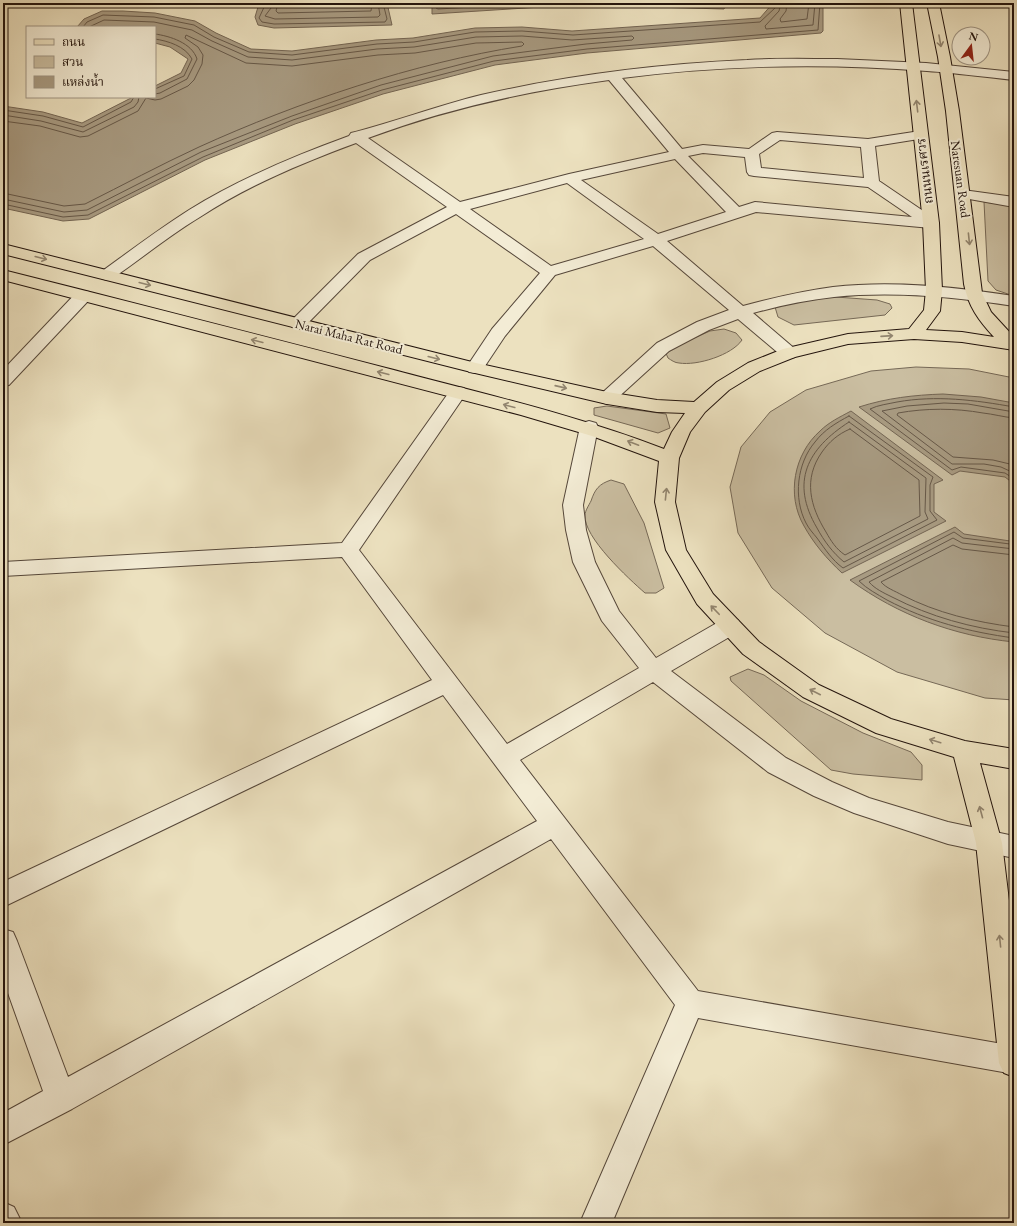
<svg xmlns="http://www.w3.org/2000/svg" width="1017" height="1226" viewBox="0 0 1017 1226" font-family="'EB Garamond','Noto Serif Thai',serif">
<rect width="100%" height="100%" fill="#ece1bf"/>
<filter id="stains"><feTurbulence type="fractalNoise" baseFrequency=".005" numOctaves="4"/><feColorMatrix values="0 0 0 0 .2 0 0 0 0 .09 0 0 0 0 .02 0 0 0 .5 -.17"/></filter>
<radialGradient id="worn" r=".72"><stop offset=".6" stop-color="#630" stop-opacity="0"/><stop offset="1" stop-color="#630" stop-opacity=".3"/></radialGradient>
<path fill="#cabea1" stroke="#766957" d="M 984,202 L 1014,206 L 1014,296 L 996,290 L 988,281 Z
M 836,297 L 877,300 L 890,304 L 892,308 L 885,315 L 794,325 L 778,317 L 775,307 L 794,300 Z
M 724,329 L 736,333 L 742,340 C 732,355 697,366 679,363 C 675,363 671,360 668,358 L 665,351 L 710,331 Z
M 916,367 L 969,369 L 1014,378 L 1014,700 L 985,698 L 897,672 L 825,633 L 772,588 L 738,533 L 730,487 L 741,447 L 770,412 L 806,390 L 871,371 Z
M 607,406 L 666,414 L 670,428 L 658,433 L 594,415 L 594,408 Z
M 611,480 L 624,484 L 644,523 L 664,588 L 656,593 L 645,593 C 629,579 583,537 585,515 C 585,511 589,505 591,501 C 595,489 599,484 611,480 Z
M 748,669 L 764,675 L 801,701 L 863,733 L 911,752 L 922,765 L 922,780 L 853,774 L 831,770 L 731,681 L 730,677 Z"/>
<path fill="#a89b82" stroke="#736553" d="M 266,3 L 387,3 L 392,25 L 274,28 L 258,25 L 255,17 L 258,7 Z
M 432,3 L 557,3 L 557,6 L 432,14 Z
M 584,3 L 727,3 L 724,9 L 583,5 Z
M 773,3 L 823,3 L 823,31 L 821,33 L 587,53 L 495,65 L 383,94 L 295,124 L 205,160 L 89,219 L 63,221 L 3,208 L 3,106 L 43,112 L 82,123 L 133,97 L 155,97 L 155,86 L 181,73 L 188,59 L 170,47 L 155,43 L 155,27 L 77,27 L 84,19 L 102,11 L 123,11 L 155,13 L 195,21 L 216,33 L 251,49 L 292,51 L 376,40 L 413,38 L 475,28 L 522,27 L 572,31 L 760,18 Z
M 943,394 L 981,397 L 1014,403 L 1014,484 L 1005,477 L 960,471 L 952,475 L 859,407 C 887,398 914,395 943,394 Z
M 851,411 L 943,480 L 934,484 L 934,512 L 946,521 L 842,573 C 827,559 814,544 804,526 C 786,495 794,454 820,431 C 829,422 840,417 851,411 Z
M 955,527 L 964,534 L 1010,541 L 1014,539 L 1014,642 C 954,636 898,615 850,580 Z"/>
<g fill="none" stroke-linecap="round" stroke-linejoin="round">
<path stroke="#665848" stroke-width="1" d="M 266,3 L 259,18 L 262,22 L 274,24 L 385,22 L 387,19 L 383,3
M 271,3 L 271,8 L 265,16 L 275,19 L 378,17 L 380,15 L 378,3
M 278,3 L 276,11 L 278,13 L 371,11 L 372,3
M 436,3 L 436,8 L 438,9 L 540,3
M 648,3 L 720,5 L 722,3
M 781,3 L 779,11 L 765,26 L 766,29 L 813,25 L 815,3
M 787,3 L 786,11 L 780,19 L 781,22 L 807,19 L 809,3
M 83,27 L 87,22 L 103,15 L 154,17 L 194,25 L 214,37 L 249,52 L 292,55 L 377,44 L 414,42 L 475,32 L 522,31 L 573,35 L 760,22 L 775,8 L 776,3
M 155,34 C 170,36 192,43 197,59 L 187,79 L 160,93 L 155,94
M 155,39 C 168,41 185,46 192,59 L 184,76 L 155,89
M 3,110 L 43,116 L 83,127 L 131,102 L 134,97
M 3,115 L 41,121 L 83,132 L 134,107 L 138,102 L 139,97
M 3,121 L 40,126 L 80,137 L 88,136 L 138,111 L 146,98 L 155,100 L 161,99 L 188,86 L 194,80 L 202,64 L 203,55 L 198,47 L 185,38 L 186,35 L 246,63 L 292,66 L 378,55 L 415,53 L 476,43 L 522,42 L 524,44 L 522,46 C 414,63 298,102 199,147 C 160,165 123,185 85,204 L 64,206 L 3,193
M 3,199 L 64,212 L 87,210 L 201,152 L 292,116 L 381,85 L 493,56 L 586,44 L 632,40 L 634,38 L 632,36 L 572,40 L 522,36 L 476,37 L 414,47 L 377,49 L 292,60 L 248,57 L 212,41 L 192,30 L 154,22 L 104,20 L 89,27
M 3,204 L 63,217 L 88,215 L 203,157 L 293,120 L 382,90 L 494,61 L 587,49 L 818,30 L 820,3
M 1014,407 C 975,400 936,395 897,402 C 888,404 878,405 870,409 L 952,470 L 961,467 L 1005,473 L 1014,479
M 1014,412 L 968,404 L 944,403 L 907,406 L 882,411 L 952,464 L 984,464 L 1001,467 L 1014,473
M 849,416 L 933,477 L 930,485 L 930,511 L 937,520 L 843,568 C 832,560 825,549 817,538 C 813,533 809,529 806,523 C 793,498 797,463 815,442 C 824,430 836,423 849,416 Z
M 1014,418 C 1003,417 993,414 983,413 C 955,408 926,408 898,413 L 897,415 L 953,457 L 993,460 L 1014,465
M 849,422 L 926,478 L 925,512 L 928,519 L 844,562 C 833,553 824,541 817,528 C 790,482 807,449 849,422 Z
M 850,429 L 919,480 L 920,516 L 845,555 C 836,549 831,541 826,532 C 810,506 803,479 822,452 C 829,442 838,434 850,429 Z
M 1014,543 L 1010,544 L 963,538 L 954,532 L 859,581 C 867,589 877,594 887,600 C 927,621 969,632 1014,638
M 1014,549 L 962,543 L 953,538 L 869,582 C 875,589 884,593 892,597 C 931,617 971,628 1014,633
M 1014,555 L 962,549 L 953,545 L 881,582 C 886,588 895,591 902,595 C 937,613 975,622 1014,627"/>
<defs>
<path id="minor" d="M 837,59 L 926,63 L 1014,72 L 1014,80 C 985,77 956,73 927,71 C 826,63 722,65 622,78 L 682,149 L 703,145 L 749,149 L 772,133 L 777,132 L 868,139 L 920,131 L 925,132 L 927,135 L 925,138 L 875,146 L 879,181 L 935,219 L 939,223 L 936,226 L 931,228 L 756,212 L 667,241 L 743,306 C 773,298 802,291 833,287 C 893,280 954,287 1014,296 L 1014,306 C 954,297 894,291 834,297 C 806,300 779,306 753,313 L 795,349 L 798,353 L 795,357 L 789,358 L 783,357 L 738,319 L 709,330 L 669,351 L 613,402 L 607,404 L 601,402 L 598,398 L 601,394 L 657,343 L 697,322 L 729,310 L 653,246 L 555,275 L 505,336 L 481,372 L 475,373 L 469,372 L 466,368 L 492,329 L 540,273 L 456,214 L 370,260 L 304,327 L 298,328 L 292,327 L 289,323 L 358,254 L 447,207 L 356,143 C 302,163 249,185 200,217 C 170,235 142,258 113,278 L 107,280 L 101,278 L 99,275 L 101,272 C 130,251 159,229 189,210 C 239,179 294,156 349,136 L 351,133 C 394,122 437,106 481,95 C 569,75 657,64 747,60 C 777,58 807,59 837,59 ZM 609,80 L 669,152 L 569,174 L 460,202 L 368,138 C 446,109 527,91 609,80 ZM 780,140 L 861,147 L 864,178 L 761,168 L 759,154 ZM 703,153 L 745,157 L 747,172 L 749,175 L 754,176 L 868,187 L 912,217 L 755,202 L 739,207 L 688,156 ZM 675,159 L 726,212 L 658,234 L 581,180 ZM 567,183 L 644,239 L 551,266 L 470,209 Z
M 963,190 L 1014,197 L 1014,207 L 958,197 L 956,194 L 958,191 Z
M 83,291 L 89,292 L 91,296 L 89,300 L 9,385 L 3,386 L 3,370 L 77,292 Z
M 458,387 L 464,388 L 467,392 L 359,550 L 507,744 L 639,668 L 602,621 L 573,562 L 566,530 L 563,505 L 580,427 L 582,423 L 589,421 L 596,423 L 598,427 L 583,505 L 586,530 L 595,562 L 619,611 L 656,658 L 722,620 L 730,618 L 738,620 L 741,626 L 738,632 L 671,671 L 786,758 L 832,782 L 869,798 L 948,822 L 1014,836 L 1014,858 L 948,844 L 854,813 L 814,796 L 768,772 L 653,682 L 520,760 L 698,991 L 1014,1046 L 1014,1074 L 698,1018 L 612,1223 L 580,1223 L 675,1005 L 551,839 L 72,1109 L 3,1145 L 3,1113 L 43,1091 L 3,979 L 3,929 L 13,932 L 17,941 L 68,1077 L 537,821 L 443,695 L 3,907 L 3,882 L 432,680 L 342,557 L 3,576 L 3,562 L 342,543 L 452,388 Z
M 3,1202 L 14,1207 L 22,1223 L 3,1223 Z"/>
<path id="major" d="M 900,3 L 912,3 L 939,223 L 942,290 L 940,311 L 926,330 L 962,332 L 994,337 C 979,321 968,306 964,284 L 946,111 L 938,57 L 927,3 L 939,3 L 950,57 L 959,111 L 982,293 L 991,312 L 1014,337 L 1014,350 L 962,342 L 914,339 L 848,344 L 795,357 L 760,371 L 729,390 L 705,412 L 690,432 L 679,458 L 675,502 L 686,550 L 713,594 L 759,642 L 819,685 L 891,719 L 965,741 L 1014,749 L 1014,769 L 980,763 L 1002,843 L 1014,942 L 1014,1077 L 1004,1073 L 999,1063 L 976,843 L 954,757 L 876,733 L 803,697 L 743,654 L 697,604 L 666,550 L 655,502 L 659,461 L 592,436 L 521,415 L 3,280 L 3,270 C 131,302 259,335 386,368 C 480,393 573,414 664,449 L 672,432 L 685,413 L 657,412 L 607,404 L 475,373 L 3,254 L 3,244 L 476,363 L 607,392 L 657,400 L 694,402 L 717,382 L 748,363 L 783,349 L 848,334 L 909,329 L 924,310 L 926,290 L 923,223 Z"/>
</defs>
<use href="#minor" stroke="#55473a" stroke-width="2"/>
<use href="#major" stroke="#23140d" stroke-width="2"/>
<use href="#minor" fill="#f3ecd5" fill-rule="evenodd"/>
<use href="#major" fill="#ece1bf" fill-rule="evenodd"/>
</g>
<defs><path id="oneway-shaft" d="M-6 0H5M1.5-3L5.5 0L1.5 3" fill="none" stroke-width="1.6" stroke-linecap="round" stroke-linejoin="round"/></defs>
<g stroke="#92856f">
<use href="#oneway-shaft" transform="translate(940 41) rotate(80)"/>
<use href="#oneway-shaft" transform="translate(917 106) rotate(-97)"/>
<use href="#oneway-shaft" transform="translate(969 239) rotate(84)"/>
<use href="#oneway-shaft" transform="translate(41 258) rotate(14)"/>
<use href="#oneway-shaft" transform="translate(145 284) rotate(14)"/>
<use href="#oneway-shaft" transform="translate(887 336) rotate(-4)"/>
<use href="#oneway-shaft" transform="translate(257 341) rotate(-166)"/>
<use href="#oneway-shaft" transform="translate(434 358) rotate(14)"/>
<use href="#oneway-shaft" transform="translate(383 373) rotate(-166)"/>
<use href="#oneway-shaft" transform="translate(561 387) rotate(13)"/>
<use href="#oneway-shaft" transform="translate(509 406) rotate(-165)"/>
<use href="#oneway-shaft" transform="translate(633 443) rotate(-159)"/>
<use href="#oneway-shaft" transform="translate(666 494) rotate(-84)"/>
<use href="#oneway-shaft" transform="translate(715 610) rotate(-134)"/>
<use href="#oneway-shaft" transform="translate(815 692) rotate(-153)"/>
<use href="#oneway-shaft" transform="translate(935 741) rotate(-163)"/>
<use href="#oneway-shaft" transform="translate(981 812) rotate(-105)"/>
<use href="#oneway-shaft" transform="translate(1000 941) rotate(-96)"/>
</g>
<g text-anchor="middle" stroke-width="4" stroke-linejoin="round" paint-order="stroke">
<g font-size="13" fill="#23140d" stroke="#f3ecd5">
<text transform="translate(924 171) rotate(-97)" y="5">ถนนนเรศวร</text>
<text transform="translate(961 179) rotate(82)" y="5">Naresuan Road</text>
<text transform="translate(349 336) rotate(14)" y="5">Narai Maha Rat Road</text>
</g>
</g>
<rect width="1017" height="1226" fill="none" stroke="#ece1bf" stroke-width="16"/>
<rect x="4" y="4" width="1009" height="1218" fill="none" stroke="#23140d" stroke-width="2"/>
<rect x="8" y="8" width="1001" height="1210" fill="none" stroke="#23140d"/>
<rect x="26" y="26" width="130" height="72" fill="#f3ecd5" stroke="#a09685"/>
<rect x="34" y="39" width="20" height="6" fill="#ece1bf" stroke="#a09685"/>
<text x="62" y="46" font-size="12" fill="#23140d">ถนน</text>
<rect x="34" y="56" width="20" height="12" fill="#cabea1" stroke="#a09685"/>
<text x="62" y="66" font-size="12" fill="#23140d">สวน</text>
<rect x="34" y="76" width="20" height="12" fill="#a89b82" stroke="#a09685"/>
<text x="62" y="86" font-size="12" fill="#23140d">แหล่งน้ำ</text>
<g transform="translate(971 46) rotate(15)"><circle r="19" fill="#f3ecd5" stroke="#a09685"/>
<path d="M0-3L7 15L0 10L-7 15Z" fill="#8f2418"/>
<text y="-6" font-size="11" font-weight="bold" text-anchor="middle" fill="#23140d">N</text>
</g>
<rect width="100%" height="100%" filter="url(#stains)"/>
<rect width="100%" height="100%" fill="url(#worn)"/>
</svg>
